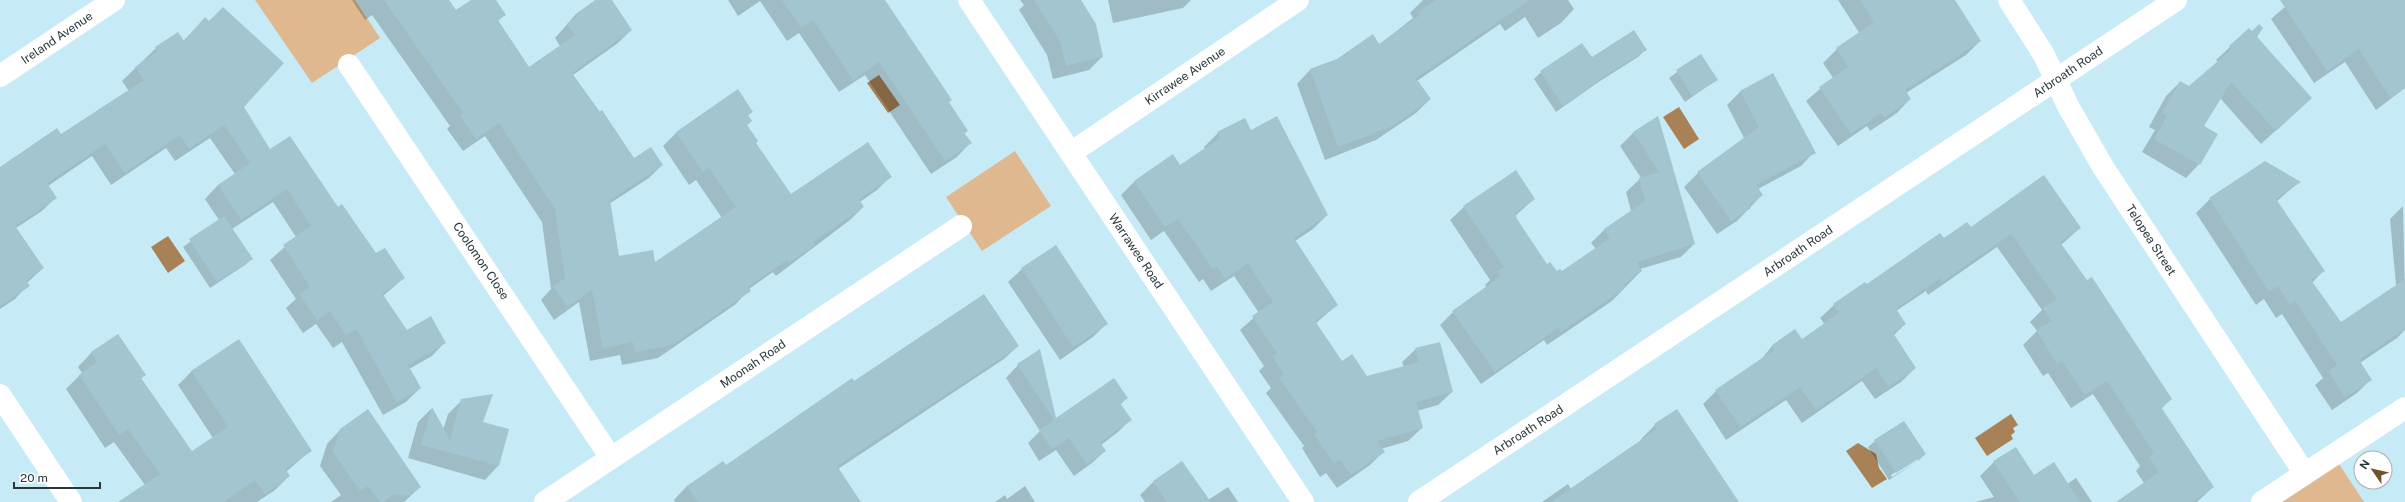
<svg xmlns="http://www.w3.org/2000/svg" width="2405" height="502" viewBox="0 0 2405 502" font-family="'Public Sans',sans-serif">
<rect width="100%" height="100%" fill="#c7ebf6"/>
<path fill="#dfb88f" d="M 255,0 L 355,0 L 380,38 L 312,83 Z
M 1015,151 L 1051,206 L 982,251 L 946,197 Z
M 2333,455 L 2364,502 L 2275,502 Z"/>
<path fill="#a88157" d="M 879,75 L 900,105 L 888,113 L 867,83 Z
M 1679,107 L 1699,139 L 1684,149 L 1663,117 Z
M 168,236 L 185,261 L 168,273 L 151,247 Z
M 2011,414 L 2018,425 L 2013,428 L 2015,432 L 2011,435 L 2013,439 L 1987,456 L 1975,438 Z
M 1858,443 L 1876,454 L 1879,468 L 1887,479 L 1872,488 L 1846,451 Z"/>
<path fill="#0003" fill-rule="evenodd" d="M 352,0 L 447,0 L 455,11 L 472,0 L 495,0 L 505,14 L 498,21 L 529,68 L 560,46 L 555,38 L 576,14 L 597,0 L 610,0 L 631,30 L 618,43 L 573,75 L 634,159 L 662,165 L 649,178 L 609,204 L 618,258 L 655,264 L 722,218 L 696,180 L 689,185 L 663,146 L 676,133 L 738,90 L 752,112 L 747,116 L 751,121 L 746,126 L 755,143 L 791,195 L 890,177 L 877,190 L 860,202 L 863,207 L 850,220 L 776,276 L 773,272 L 749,289 L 736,304 L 658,358 L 622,365 L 620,355 L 590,361 L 579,302 L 554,320 L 541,300 L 551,289 L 542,222 L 485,136 L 463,151 L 447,129 L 450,126 L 372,15 L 365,20 Z
M 728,0 L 860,0 L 948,102 L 967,131 L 964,134 L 970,143 L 957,157 L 931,174 L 865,75 L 839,92 L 799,33 L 787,41 L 760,1 L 738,16 Z
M 1020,0 L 1079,0 L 1102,57 L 1089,70 L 1053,79 L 1047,55 L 1019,10 L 1024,5 Z
M 1108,0 L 1191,0 L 1183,8 L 1113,23 Z
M 1423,0 L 1568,0 L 1574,9 L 1561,23 L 1538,38 L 1525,17 L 1505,31 L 1500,24 L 1417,81 L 1430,99 L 1416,113 L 1376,140 L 1325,160 L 1297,84 L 1310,70 L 1379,45 L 1413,18 L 1410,13 Z
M 1838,0 L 1953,0 L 1980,41 L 1966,55 L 1906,93 L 1910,99 L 1897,113 L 1870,131 L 1867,126 L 1838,146 L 1806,101 L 1833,78 L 1823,63 L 1837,49 L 1860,34 Z
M 2293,0 L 2405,0 L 2405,88 L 2376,110 L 2345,62 L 2314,83 L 2271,19 Z
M 205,19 L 242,107 L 270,151 L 338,208 L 376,255 L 404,278 L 383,296 L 406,331 L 445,342 L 432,356 L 409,369 L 420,388 L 406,402 L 383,415 L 342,342 L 333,348 L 316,324 L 303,333 L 286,308 L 296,299 L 270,260 L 296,237 L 273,202 L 232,229 L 252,258 L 245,265 L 210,288 L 183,247 L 219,220 L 205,199 L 218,185 L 235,174 L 210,138 L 175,161 L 166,148 L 111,185 L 92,156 L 48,186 L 55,198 L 42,211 L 16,228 L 43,268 L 27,283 L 28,285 L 15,299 L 0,309 L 0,168 L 61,136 L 129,91 L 122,81 L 156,48 L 183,41 Z
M 2249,29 L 2311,98 L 2261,144 L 2220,98 L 2203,127 L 2199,164 L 2186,178 L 2142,152 L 2155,130 L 2149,127 L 2166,96 L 2180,82 L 2189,88 L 2218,62 L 2216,60 Z
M 1645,50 L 1638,57 L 1597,83 L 1556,112 L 1534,79 L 1541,72 L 1592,58 Z
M 1701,55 L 1716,80 L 1685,102 L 1669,78 Z
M 1773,74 L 1814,152 L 1801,166 L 1758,189 L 1762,195 L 1737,221 L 1717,234 L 1684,187 L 1698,173 L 1744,138 L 1727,105 L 1740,92 Z
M 1658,117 L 1694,244 L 1681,257 L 1640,269 L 1641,271 L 1612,301 L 1547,345 L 1544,340 L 1481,384 L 1440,325 L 1453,312 L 1487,288 L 1485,285 L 1490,280 L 1450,220 L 1464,207 L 1534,199 L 1515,216 L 1546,266 L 1557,273 L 1561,272 L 1596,249 L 1591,243 L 1604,230 L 1631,211 L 1626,192 L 1641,178 L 1620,146 L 1633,133 Z
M 1251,132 L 1327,215 L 1313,229 L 1295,241 L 1337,305 L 1315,324 L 1342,362 L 1367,377 L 1404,367 L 1402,362 L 1416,349 L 1452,392 L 1438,405 L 1417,411 L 1422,428 L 1408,441 L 1381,449 L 1383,452 L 1370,465 L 1337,488 L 1326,473 L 1320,477 L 1302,448 L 1304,446 L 1266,393 L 1271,388 L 1259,371 L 1264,366 L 1240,330 L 1259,313 L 1234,276 L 1211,291 L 1203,279 L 1199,282 L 1164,231 L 1151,240 L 1121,195 L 1134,182 L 1173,156 L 1180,166 L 1205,149 L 1204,147 L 1218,133 Z
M 2265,162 L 2299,182 L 2276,202 L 2323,271 L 2312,283 L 2341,323 L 2405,316 L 2405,330 L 2397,338 L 2360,363 L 2370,380 L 2357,393 L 2332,410 L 2315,385 L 2323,378 L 2282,314 L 2276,318 L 2264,299 L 2256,305 L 2196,213 L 2210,199 Z
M 2403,206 L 2405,296 L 2397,296 L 2390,219 Z
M 2080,228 L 2061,245 L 2171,399 L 2161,409 L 2213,487 L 2197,502 L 2118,502 L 2144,483 L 2136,471 L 2140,466 L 2093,394 L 2071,408 L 2048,373 L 2043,376 L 2023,345 L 2037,331 L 2030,322 L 2042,310 L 1997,247 L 1928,295 L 1926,291 L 1896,311 L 1905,324 L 1893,336 L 1915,368 L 1901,382 L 1875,399 L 1862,381 L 1802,423 L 1786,400 L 1726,440 L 1703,404 L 1716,391 L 1760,361 L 1772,346 L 1795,331 L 1802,340 L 1825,325 L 1820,318 L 1834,305 L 1944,240 L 1971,229 Z
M 1022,269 L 1107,323 L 1093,337 L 1060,360 L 1008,282 Z
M 118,336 L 144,375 L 141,379 L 192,453 L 213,438 L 178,385 L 192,371 L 311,450 L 286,472 L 289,476 L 275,490 L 257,502 L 125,502 L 145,485 L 114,442 L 105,448 L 66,389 L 82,373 L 78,367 L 91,353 Z
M 1018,346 L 1004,359 L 838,469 L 860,502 L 675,502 L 674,500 L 687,486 L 725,466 L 853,383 Z
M 1018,365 L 1055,420 L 1127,398 L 1120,405 L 1130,420 L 1118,432 L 1101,445 L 1105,451 L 1092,463 L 1074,476 L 1056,450 L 1039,461 L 1028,443 L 1040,431 L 1006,378 Z
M 462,400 L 482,423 L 508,430 L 498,466 L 485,480 L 408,458 L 418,422 L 431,409 L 443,430 L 448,414 Z
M 1655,425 L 1730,502 L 1542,502 L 1568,484 L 1571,489 L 1642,440 L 1641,439 Z
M 340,430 L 420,487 L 404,502 L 331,502 L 341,495 L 320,466 L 327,444 Z
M 1875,441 L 1925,454 L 1918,461 L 1889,480 L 1868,447 ZM 1918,458 L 1918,461 L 1892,477 L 1891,475 Z
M 2015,448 L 2034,476 L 2067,484 L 2076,478 L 2092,502 L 1975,502 L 1994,497 L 1980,476 L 1994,462 Z
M 1153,482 L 1208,500 L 1228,487 L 1238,502 L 1145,502 L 1140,495 Z
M 1025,486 L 1035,502 L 995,502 L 1005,495 L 1007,499 Z"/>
<path fill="#a2c5d0" d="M 384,0 L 449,0 L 456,10 L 471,0 L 496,0 L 506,15 L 498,20 L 529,67 L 575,35 L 567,24 L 577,17 L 576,14 L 595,0 L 612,0 L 632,30 L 572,73 L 599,112 L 602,110 L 634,158 L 651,147 L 663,165 L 610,200 L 619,256 L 653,250 L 655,262 L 736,207 L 709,168 L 703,172 L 676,132 L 738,89 L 753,112 L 748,115 L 752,121 L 747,125 L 758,141 L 756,143 L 791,194 L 868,142 L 892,177 L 859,199 L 864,207 L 813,242 L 815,245 L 789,263 L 787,260 L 748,287 L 751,291 L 672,345 L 635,352 L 633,342 L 603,348 L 592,290 L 568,307 L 553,286 L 565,278 L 555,209 L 499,123 L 476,139 L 460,116 L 463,113 Z
M 782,0 L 885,0 L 952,100 L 949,102 L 968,131 L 964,133 L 972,143 L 945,161 L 879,62 L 853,80 L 813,20 L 801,28 Z
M 1034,0 L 1081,0 L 1096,24 L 1103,57 L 1066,66 L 1060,41 Z
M 1436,0 L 1530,0 L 1416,78 L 1431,99 L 1391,127 L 1338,147 L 1310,69 L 1337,59 L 1373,34 L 1379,44 L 1420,15 L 1418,12 Z
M 1860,0 L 1955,0 L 1981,41 L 1905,90 L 1911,99 L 1884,118 L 1881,113 L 1851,134 L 1819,87 L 1848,67 L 1836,48 L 1874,22 Z
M 2280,0 L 2405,0 L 2405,88 L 2390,98 L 2359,49 L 2327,71 Z
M 223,7 L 284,63 L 244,107 L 270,149 L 290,136 L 338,207 L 342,204 L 376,253 L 385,248 L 405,278 L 382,293 L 407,330 L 431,316 L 446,343 L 408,365 L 421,388 L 397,402 L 356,329 L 346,336 L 330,311 L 317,320 L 299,294 L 310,287 L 283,245 L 311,226 L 287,189 L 241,220 L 218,185 L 250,163 L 224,125 L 189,149 L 180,135 L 125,173 L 105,144 L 47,183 L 57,198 L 15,226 L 44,268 L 26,281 L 30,286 L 0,306 L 0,167 L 57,128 L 61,134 L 144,80 L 135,67 L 158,51 L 155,47 L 178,32 L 184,41 L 205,17 L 209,21 Z
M 2259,24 L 2263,28 L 2257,37 L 2312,98 L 2276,131 L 2231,82 L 2204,126 L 2218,134 L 2200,165 L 2154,139 L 2167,116 L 2162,113 L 2180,81 L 2189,86 L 2232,49 L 2229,46 L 2249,28 L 2252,31 Z
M 1634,30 L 1647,50 L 1605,76 L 1563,106 L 1540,71 L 1582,43 L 1592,57 Z
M 1701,54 L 1718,80 L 1692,96 L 1676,70 Z
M 1773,73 L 1816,153 L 1756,185 L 1763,195 L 1749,205 L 1751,208 L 1731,221 L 1697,172 L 1759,127 L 1740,91 Z
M 1277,116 L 1328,215 L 1294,238 L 1338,305 L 1315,321 L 1342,361 L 1352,354 L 1367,376 L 1419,362 L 1415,348 L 1440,342 L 1453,392 L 1416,402 L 1423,428 L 1377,441 L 1385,452 L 1351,475 L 1340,460 L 1334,464 L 1314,434 L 1317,432 L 1279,378 L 1284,374 L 1272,356 L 1277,353 L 1252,316 L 1273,302 L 1248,263 L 1225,279 L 1217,266 L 1213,269 L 1178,219 L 1165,227 L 1134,181 L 1173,154 L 1180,165 L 1220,138 L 1217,132 L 1245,118 L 1251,130 Z
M 1658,116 L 1695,244 L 1637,262 L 1642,271 L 1624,284 L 1626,287 L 1561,332 L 1558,328 L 1495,372 L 1452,311 L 1501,276 L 1498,271 L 1504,267 L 1463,206 L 1516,170 L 1535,199 L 1515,213 L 1517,219 L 1547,264 L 1550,262 L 1557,271 L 1560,269 L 1562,271 L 1610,238 L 1604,229 L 1645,201 L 1639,178 L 1659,172 L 1633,132 Z
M 2265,161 L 2301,182 L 2276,199 L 2325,271 L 2311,280 L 2341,322 L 2405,279 L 2405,329 L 2359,360 L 2372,380 L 2345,397 L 2328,371 L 2337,365 L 2295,301 L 2290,305 L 2278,286 L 2269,292 L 2209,198 Z
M 2044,175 L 2081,228 L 2060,242 L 2087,280 L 2092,277 L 2172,399 L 2161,407 L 2214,487 L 2193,502 L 2116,502 L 2159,472 L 2149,457 L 2154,453 L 2107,381 L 2085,395 L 2062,361 L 2057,364 L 2036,330 L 2052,321 L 2043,308 L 2057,299 L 2011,234 L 1942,282 L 1940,278 L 1896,309 L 1906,324 L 1893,333 L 1916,368 L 1889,387 L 1876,368 L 1816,410 L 1800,387 L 1740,427 L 1715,390 L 1774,350 L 1772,345 L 1795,329 L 1802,339 L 1839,313 L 1833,304 L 1865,282 L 1867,284 L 1940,233 L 1944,238 L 1967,222 L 1971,227 Z
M 224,216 L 253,259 L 217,282 L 189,239 Z
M 1056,245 L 1108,324 L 1073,347 L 1021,268 Z
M 984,294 L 1019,346 L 837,466 L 861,502 L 698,502 L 687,486 L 723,461 L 726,465 L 852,378 L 854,381 Z
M 118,334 L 146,375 L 141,378 L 192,451 L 228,427 L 191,371 L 239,339 L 312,451 L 285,469 L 290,476 L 265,494 L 255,480 L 223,502 L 118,502 L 160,474 L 128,429 L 119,435 L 79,375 L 97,362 L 91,352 Z
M 1040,349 L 1056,418 L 1114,378 L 1128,398 L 1120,403 L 1132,420 L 1100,442 L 1106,451 L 1087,464 L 1069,438 L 1052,449 L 1039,430 L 1054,420 L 1017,364 Z
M 493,394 L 483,422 L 509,429 L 499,466 L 421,445 L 432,407 L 450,440 L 461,399 Z
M 368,409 L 421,487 L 408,496 L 394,494 L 383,502 L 380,502 L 368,486 L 360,491 L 333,452 L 340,429 Z
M 1677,409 L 1739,502 L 1551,502 L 1657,429 L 1654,424 Z
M 1904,421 L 1926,454 L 1896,473 L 1874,440 Z
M 2016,447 L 2034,475 L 2054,462 L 2080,502 L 2020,502 L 1993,461 Z
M 1182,461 L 1211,502 L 1167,502 L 1153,481 Z"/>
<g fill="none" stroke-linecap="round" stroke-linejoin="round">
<path stroke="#fff" stroke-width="22" d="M 969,0 L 1303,502
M 2009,0 L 2044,55 L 2068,106 L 2103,167 L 2305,474
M 349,65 L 611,458
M 0,76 L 114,0
M 1072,152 L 1298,0
M 0,395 L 71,502
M 545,502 L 961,226
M 1419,502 L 2176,0
M 2262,502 L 2405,408"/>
</g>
<g text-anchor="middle" stroke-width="3" stroke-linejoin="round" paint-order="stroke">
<g font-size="12" fill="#29373b" stroke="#fff">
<text transform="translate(57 38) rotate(-34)" y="4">Ireland Avenue</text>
<text transform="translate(2068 72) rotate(-34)" y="4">Arbroath Road</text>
<text transform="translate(1185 76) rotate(-34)" y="4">Kirrawee Avenue</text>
<text transform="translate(2151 240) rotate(57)" y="4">Telopea Street</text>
<text transform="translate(1136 251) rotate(56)" y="4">Warrawee Road</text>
<text transform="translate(1798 251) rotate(-34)" y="4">Arbroath Road</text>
<text transform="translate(481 261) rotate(56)" y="4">Coolomon Close</text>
<text transform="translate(753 364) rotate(-34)" y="4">Moonah Road</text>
<text transform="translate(1528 430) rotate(-33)" y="4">Arbroath Road</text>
</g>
</g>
<g transform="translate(2373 470) rotate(304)"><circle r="19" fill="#ffffff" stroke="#a9afb1"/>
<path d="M0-3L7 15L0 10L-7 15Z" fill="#74512a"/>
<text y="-6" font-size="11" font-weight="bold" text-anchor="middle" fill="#29373b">N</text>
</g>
<path d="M14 482v6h86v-6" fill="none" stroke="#29373b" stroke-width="2"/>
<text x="20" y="482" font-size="12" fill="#29373b" stroke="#ffffff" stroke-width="3" paint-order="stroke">20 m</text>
</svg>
